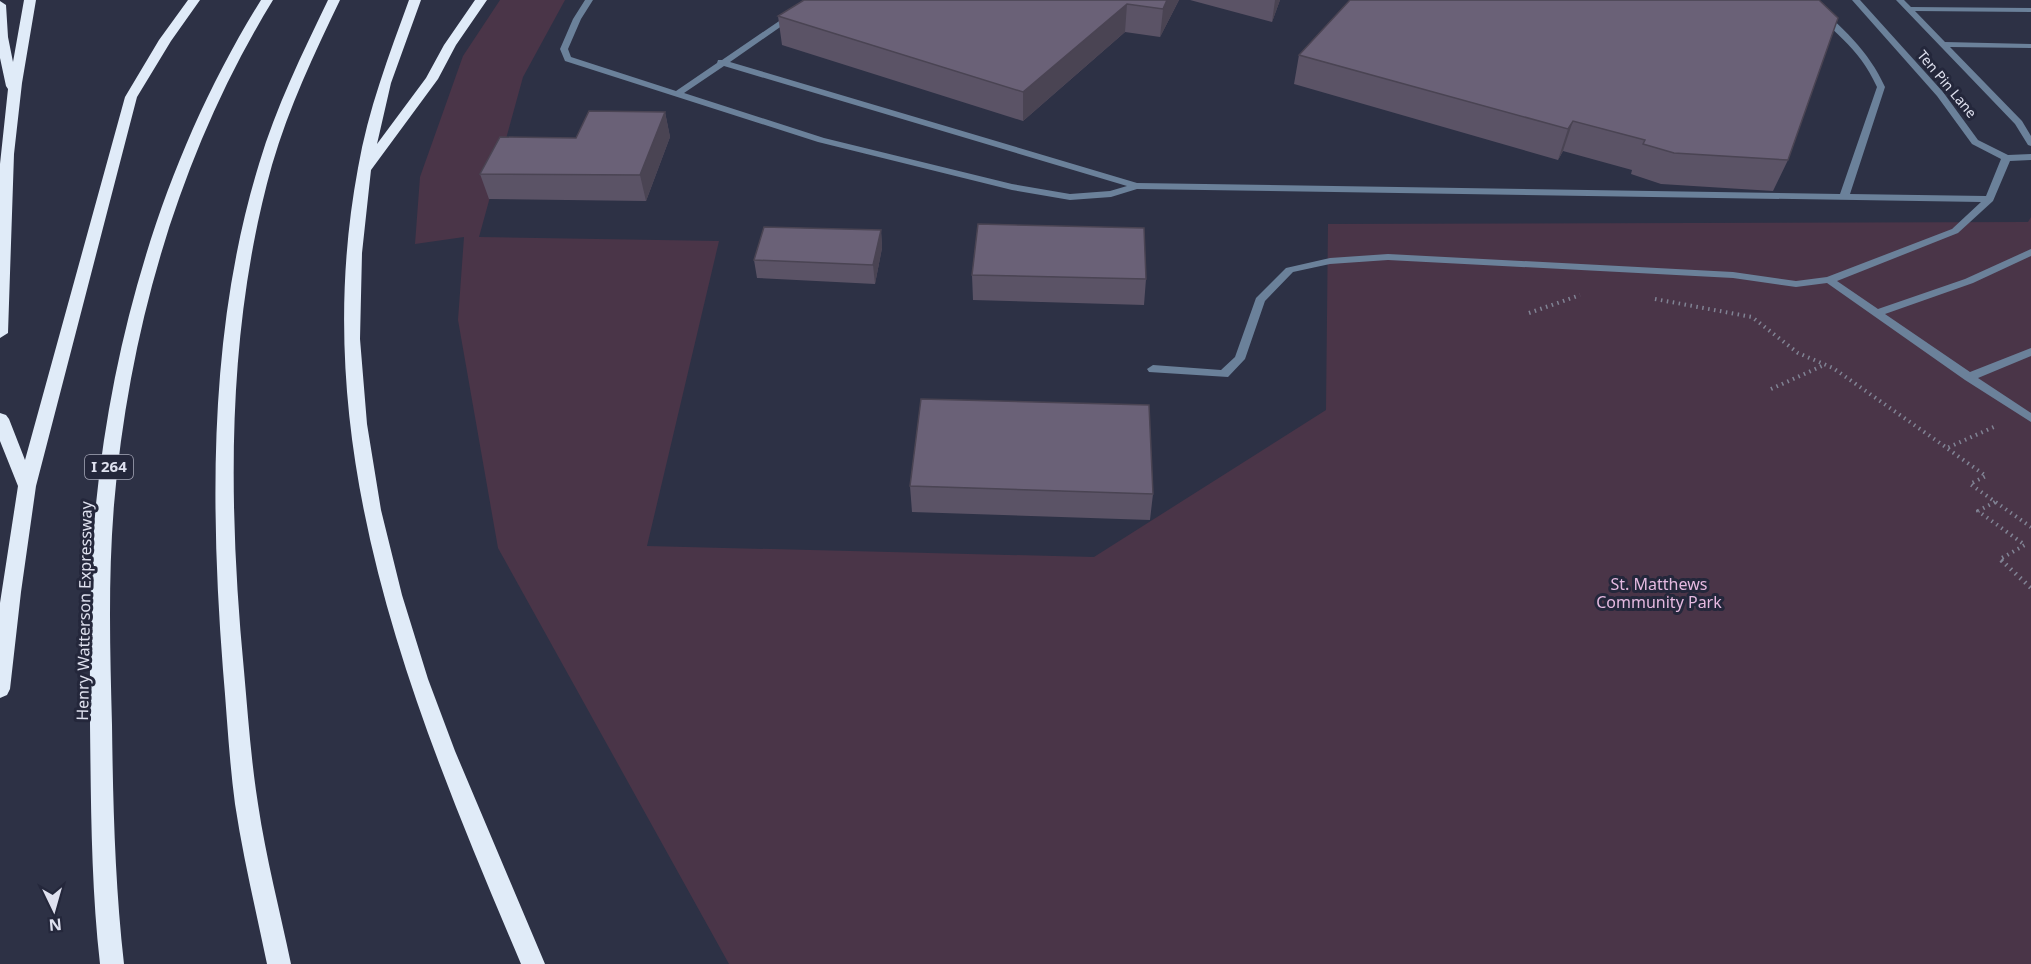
<svg xmlns="http://www.w3.org/2000/svg" width="2031" height="964" viewBox="0 0 2031 964" font-family="'Noto Sans',sans-serif">
<rect width="100%" height="100%" fill="#2d3145"/>
<path fill="#4a3548" d="M 500,0 L 565,0 L 523,77 L 479,237 L 719,241 L 647,546 L 1094,557 L 1326,410 L 1328,224 L 2028,222 L 2031,217 L 2031,964 L 729,964 L 498,548 L 458,320 L 464,237 L 415,244 L 420,177 L 463,56 Z"/>
<g fill="none" stroke-linecap="round" stroke-linejoin="round">
<path stroke="#808394" stroke-width="4" stroke-dasharray="1.5 4.5" stroke-linecap="butt" d="M 1655,299 L 1752,317 L 1798,353 L 1833,368 L 1947,448 L 1996,426
M 1529,313 L 1580,295
M 1771,389 L 1822,366
M 1948,449 L 1986,476 L 1970,484 L 2031,527
M 1995,502 L 1978,511 L 2025,545 L 2000,559 L 2003,562"/>
<path stroke="#808394" stroke-width="4.5" stroke-dasharray="1.5 5" stroke-linecap="butt" d="M 2001,560 L 2031,588"/>
<path fill="#6b819a" fill-rule="evenodd" d="M 585,0 L 593,0 L 581,19 L 568,49 L 571,57 L 676,91 L 717,63 L 718,60 L 722,60 L 810,0 L 819,0 L 730,62 L 1137,183 L 1840,194 L 1877,87 C 1858,45 1831,31 1802,0 L 1811,0 C 1841,26 1869,51 1885,87 L 1850,194 L 1986,196 L 2001,159 L 1972,144 L 1937,96 L 1852,0 L 1860,0 L 1943,92 L 1978,140 L 2008,155 L 2031,154 L 2031,160 L 2010,161 L 1993,201 L 1958,233 L 1837,281 L 1878,309 L 1965,279 L 2031,249 L 2031,256 L 1973,283 L 1885,314 L 1970,372 L 2031,348 L 2031,356 L 1978,378 L 2031,413 L 2031,422 L 1965,380 L 1827,283 L 1796,287 L 1733,278 L 1388,260 L 1330,264 L 1293,272 L 1265,301 L 1245,359 L 1228,377 L 1149,372 L 1147,369 L 1153,365 L 1221,370 L 1235,357 L 1256,298 L 1286,268 L 1330,258 L 1388,254 L 1733,272 L 1796,281 L 1827,277 L 1952,229 L 1981,202 L 1137,189 L 1111,197 L 1070,200 L 1012,190 L 818,142 L 565,61 L 560,49 L 573,19 ZM 724,66 L 1127,186 L 1110,191 L 1070,194 L 1012,184 L 824,138 L 684,93 Z
M 1896,0 L 1904,0 L 1911,7 L 2031,8 L 2031,12 L 1915,11 L 1945,42 L 2031,44 L 2031,48 L 1950,47 L 2022,121 L 2031,136 L 2031,146 L 2028,145 L 2015,124 Z"/>
<path fill="#e0ebf8" fill-rule="evenodd" d="M 24,0 L 36,0 L 22,83 L 14,154 L 8,333 L 0,338 L 0,164 L 8,89 L 6,86 L 0,58 L 0,1 L 6,5 L 8,37 L 13,62 Z
M 188,0 L 200,0 L 171,41 L 137,97 L 36,486 L 21,592 L 10,689 L 7,695 L 0,698 L 0,603 L 18,486 L 0,441 L 0,413 L 6,415 L 9,419 L 25,460 L 125,97 L 159,40 Z
M 261,0 L 273,0 C 180,152 129,328 114,505 C 108,578 110,652 112,725 C 113,805 115,884 124,964 L 100,964 C 91,884 91,804 90,724 C 90,651 89,577 96,504 C 114,327 167,151 261,0 Z
M 328,0 L 340,0 C 314,54 289,107 272,165 C 226,329 228,503 244,671 C 248,715 251,760 258,804 C 266,858 280,911 291,964 L 267,964 C 256,911 243,857 235,804 C 229,759 227,715 223,670 C 210,502 209,327 259,164 C 276,107 302,54 328,0 Z
M 409,0 L 421,0 L 391,83 L 377,144 L 426,78 L 444,45 L 475,0 L 487,0 L 456,45 L 438,79 L 371,170 L 362,253 L 360,339 L 367,424 L 381,510 L 402,595 L 428,679 L 455,751 L 545,964 L 521,964 C 413,709 305,452 358,168 C 368,110 389,55 409,0 Z"/>
</g>
<path fill="#5b5366" d="M 1179,0 L 1160,37 L 1125,32 L 1023,121 L 782,45 L 778,16 Z
M 1190,0 L 1280,0 L 1272,22 Z
M 1299,55 L 1788,160 L 1773,191 L 1661,184 L 1631,174 L 1632,170 L 1563,151 L 1558,160 L 1294,84 Z
M 665,112 L 670,137 L 646,201 L 489,199 L 480,174 L 576,138 Z
M 881,230 L 882,248 L 875,284 L 757,278 L 754,260 Z
M 972,275 L 1146,279 L 1144,305 L 973,300 Z
M 910,486 L 1153,494 L 1150,520 L 912,512 Z"/>
<path fill="#4a4453" d="M 1167,0 L 1179,0 L 1160,37 L 1163,9 Z
M 1275,0 L 1280,0 L 1272,22 Z
M 1127,4 L 1125,32 L 1023,121 L 1023,92 Z
M 665,112 L 670,137 L 646,201 L 640,175 Z
M 1573,121 L 1563,151 L 1558,160 L 1568,129 Z
M 881,230 L 882,248 L 875,284 L 873,265 Z"/>
<path fill="#6a6177" stroke="#4a4453" stroke-width="1.5" d="M 804,0 L 1167,0 L 1163,9 L 1127,4 L 1023,92 L 778,16 Z
M 1350,0 L 1819,0 L 1838,18 L 1788,160 L 1674,153 L 1643,144 L 1645,140 L 1573,121 L 1568,129 L 1299,55 Z
M 589,111 L 665,112 L 640,175 L 480,174 L 500,137 L 576,138 Z
M 978,224 L 1144,228 L 1146,279 L 972,275 Z
M 764,227 L 881,230 L 873,265 L 754,260 Z
M 921,399 L 1149,405 L 1153,494 L 910,486 Z"/>
<g text-anchor="middle" stroke-width="6" stroke-linejoin="round" paint-order="stroke">
<g font-size="14" fill="#dfe1ef" stroke="#24273b">
<text transform="translate(1947 84) rotate(50)" y="5">Ten Pin Lane</text>
</g>
<rect fill="#24273b" stroke="#a7a9b9" stroke-width="1.5" x="85" y="455" width="48" height="24" rx="4.5"/>
<g font-size="15" font-weight="bold" fill="#dfe1ef">
<text x="109" y="472">I 264</text>
</g>
<g font-size="16" fill="#e5b9e0" stroke="#24273b">
<text x="1659" y="590">St. Matthews<tspan x="1659" dy="18">Community Park</tspan></text>
</g>
<g font-size="16" fill="#dfe1ef" stroke="#24273b">
<text transform="translate(84 611) rotate(-89)" y="6">Henry Watterson Expressway</text>
</g>
</g>
<g transform="translate(54 910) rotate(175)" stroke="#24273b" stroke-width="4.5" paint-order="stroke">
<path d="M0-4.5L10 22L0 15L-10 22Z" fill="#dfe1ef"/>
<text y="-9" font-size="16" font-weight="bold" text-anchor="middle" fill="#dfe1ef">N</text>
</g>
</svg>
